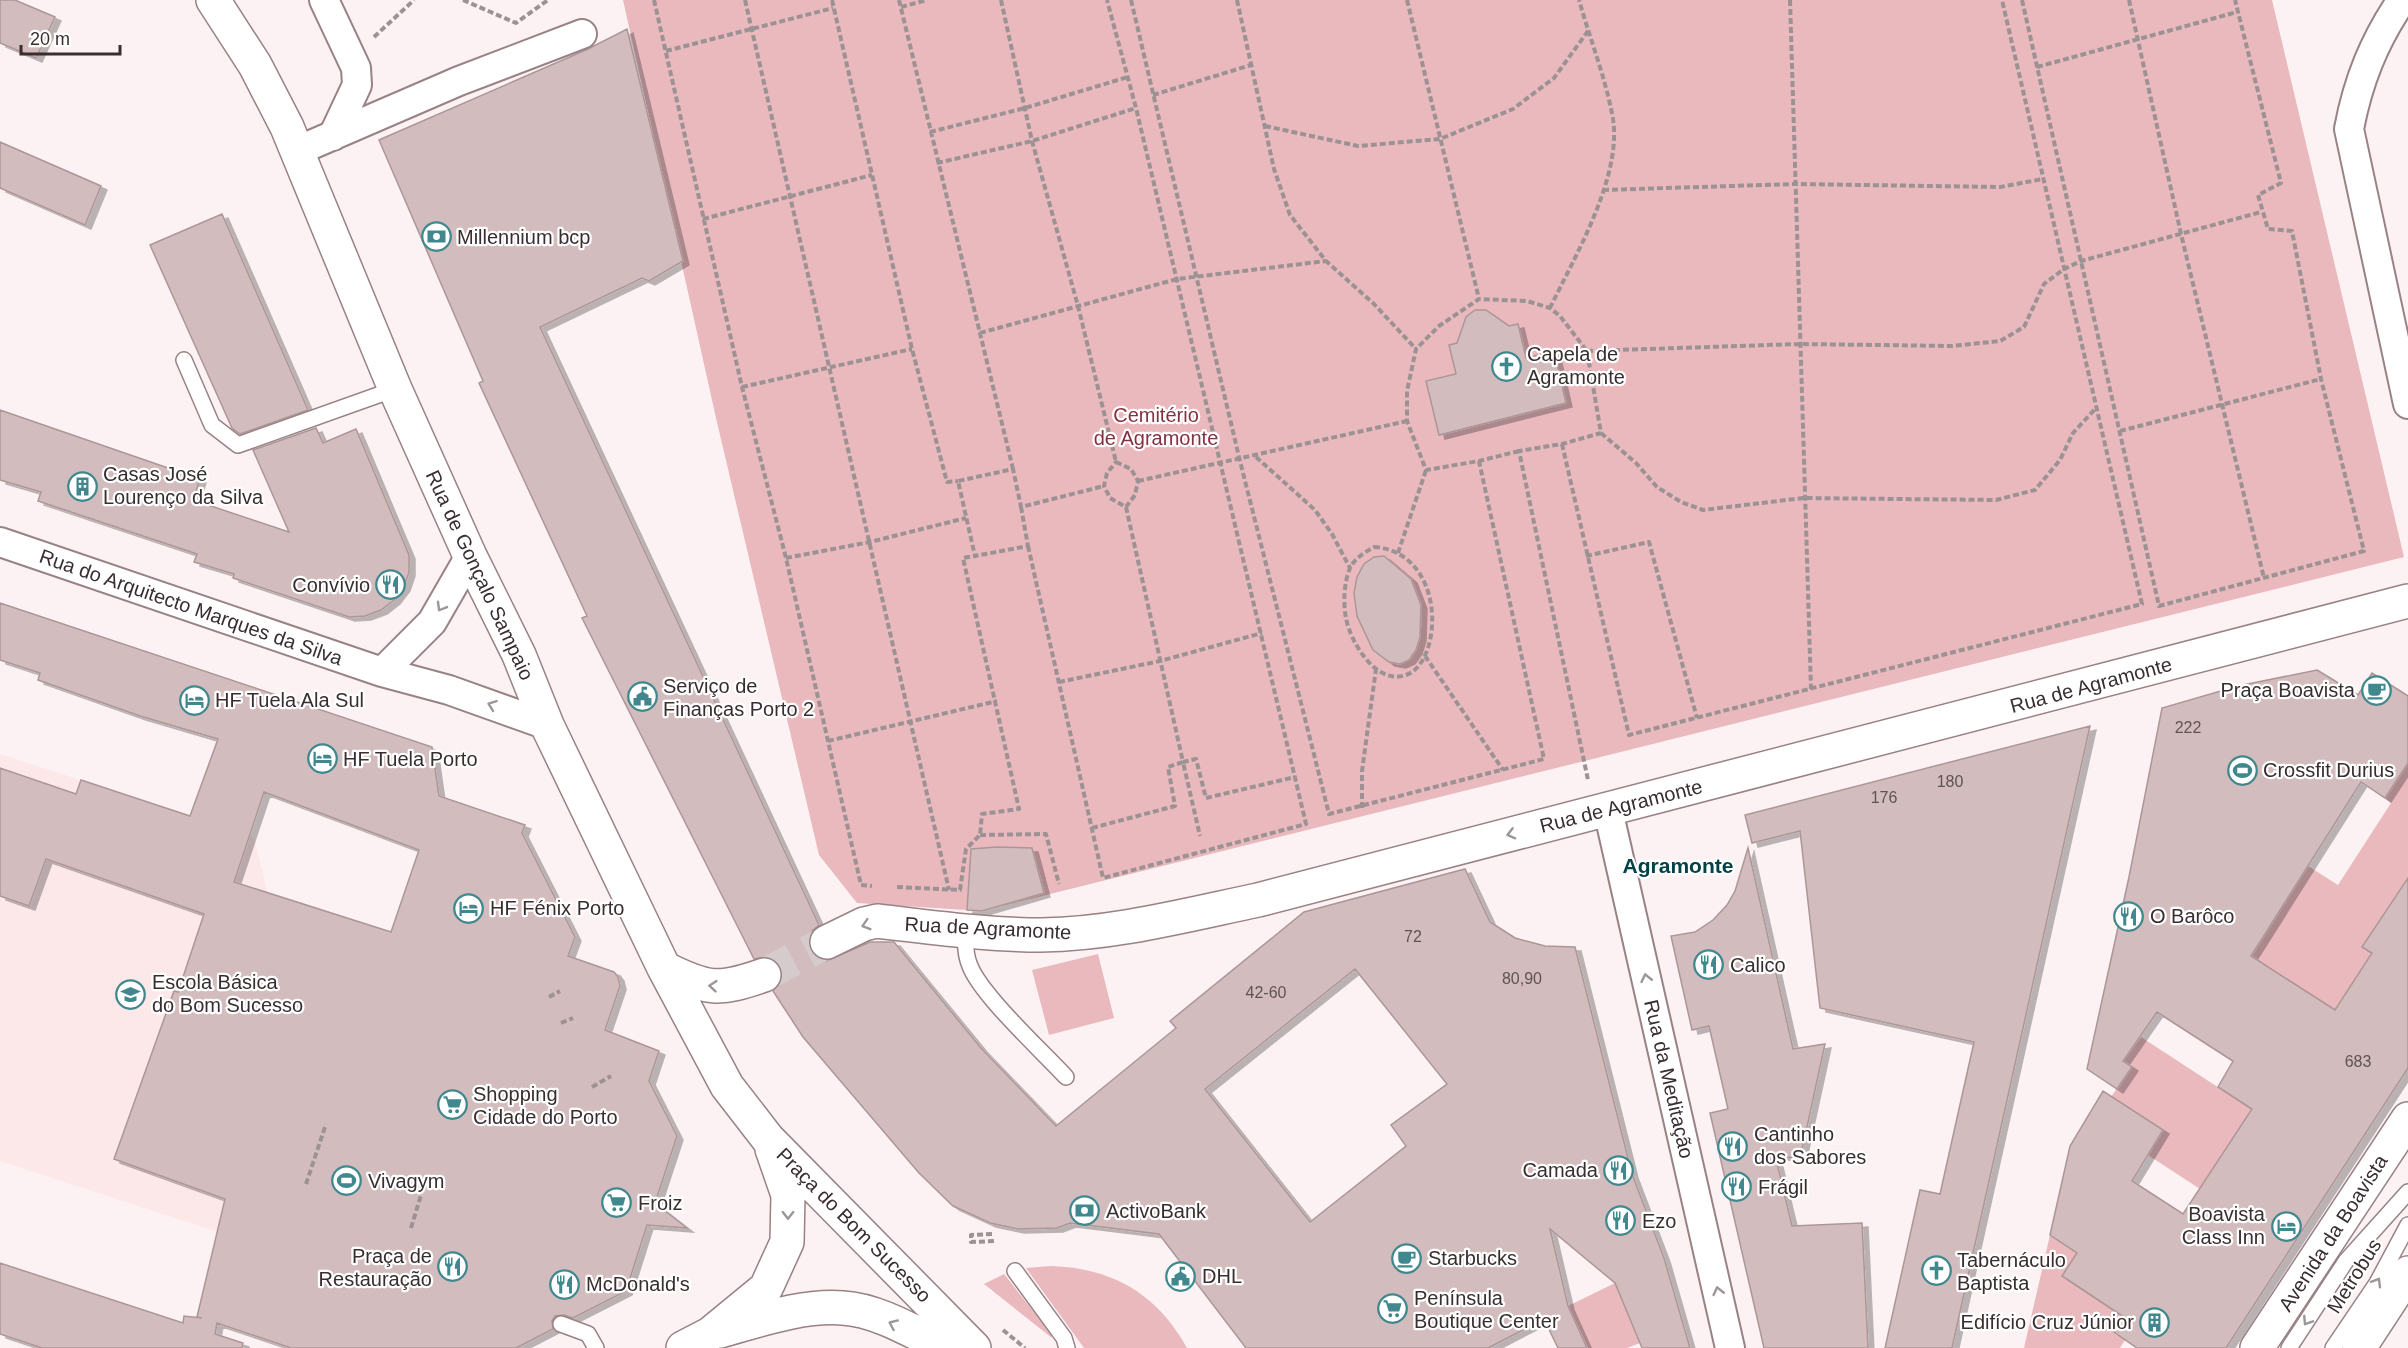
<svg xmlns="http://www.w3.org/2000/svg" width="2408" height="1348" viewBox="0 0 2408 1348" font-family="Arial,sans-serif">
<defs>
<filter id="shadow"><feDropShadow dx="6" dy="4" stdDeviation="0" flood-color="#0004"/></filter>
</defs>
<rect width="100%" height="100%" fill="#fcf2f3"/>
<path fill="#fce7e9" d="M 0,754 L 250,835 L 255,841 L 267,891 L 269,925 L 259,1019 L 218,1232 L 0,1161 Z"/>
<path fill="#e9b9be" d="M 623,0 L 2272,0 L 2404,557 L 982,911 L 857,903 L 819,855 L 716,418 Z
M 2408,763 L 2408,878 L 2362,947 L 2377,957 L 2364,965 L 2335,1010 L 2180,910 L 2308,866 L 2338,885 L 2391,803 L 2385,798 Z
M 1098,954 L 1114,1018 L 1049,1035 L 1032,970 Z
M 2141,1037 L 2256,1112 L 2200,1189 L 2148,1155 L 2163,1130 L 2111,1097 L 2132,1067 L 2123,1061 Z
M 2176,1210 L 2199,1225 L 2136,1297 L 2114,1332 L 2125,1340 L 2120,1348 L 2024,1348 L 2050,1235 L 2077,1253 L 2062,1276 L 2091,1295 L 2116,1256 L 2170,1219 Z
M 1051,1266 C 1113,1268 1157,1294 1187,1348 L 1084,1348 L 1026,1268 Z
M 1004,1274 L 1050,1332 L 1052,1338 L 984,1284 Z
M 1615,1283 L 1640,1343 L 1627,1348 L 1588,1348 L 1568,1306 Z"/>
<path fill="#d3bcbe" stroke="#ad9698" stroke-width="1.5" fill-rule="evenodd" filter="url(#shadow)" d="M 0,0 L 15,0 L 55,17 L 36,58 L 0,43 Z
M 627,29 L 683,261 L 649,281 L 642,278 L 540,327 L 819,925 L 812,931 L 808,940 L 810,951 L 817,958 L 826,961 L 870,942 L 894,942 L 981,1048 L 1056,1126 L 1176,1028 L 1170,1021 L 1304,912 L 1465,869 L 1490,922 L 1515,938 L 1545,946 L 1575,947 L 1632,1174 L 1664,1258 L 1690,1348 L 1642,1348 L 1615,1283 L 1550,1229 L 1568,1306 L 1587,1348 L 1558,1348 L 1544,1319 L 1488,1348 L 1246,1348 L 1159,1234 L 1070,1223 L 1057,1228 L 1018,1229 L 990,1223 L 953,1206 L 919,1173 L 803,1037 L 773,991 L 782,979 L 782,968 L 777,961 L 768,957 L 754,959 L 582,618 L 587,616 L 479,383 L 483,381 L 379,140 L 588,49 ZM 1355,969 L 1447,1084 L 1391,1125 L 1406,1146 L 1310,1222 L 1205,1089 Z
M 0,142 L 101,186 L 85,225 L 0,188 Z
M 222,214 L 308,410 L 240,434 L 232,428 L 150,245 Z
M 1475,310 L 1486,310 L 1509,326 L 1518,324 L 1526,358 L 1554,351 L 1566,403 L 1439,435 L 1426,381 L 1456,374 L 1449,345 L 1457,343 L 1466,317 Z
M 0,410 L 200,479 L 193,500 L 289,532 L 253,450 L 316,428 L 323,443 L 356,429 L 409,555 L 409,572 L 404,587 L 394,600 L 381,610 L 365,616 L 349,617 L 233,578 L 234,574 L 194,562 L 197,554 L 38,501 L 41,492 L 0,480 Z
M 1384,556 L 1411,579 L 1421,605 L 1420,637 L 1416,650 L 1409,660 L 1400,664 L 1389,662 L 1373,650 L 1357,616 L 1354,593 L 1357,577 L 1364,564 L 1374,557 Z
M 0,603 L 432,747 L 439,796 L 525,825 L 522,833 L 575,937 L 568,956 L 614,972 L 618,977 L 620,986 L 605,1030 L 659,1051 L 649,1081 L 677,1136 L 655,1203 L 687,1228 L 647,1225 L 626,1291 L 573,1318 L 564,1315 L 555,1316 L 552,1321 L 553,1329 L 516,1348 L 291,1348 L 217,1323 L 215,1334 L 243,1343 L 242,1348 L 42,1348 L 0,1334 L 0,1263 L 183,1323 L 184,1316 L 202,1318 L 197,1317 L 225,1199 L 114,1159 L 174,991 L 178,992 L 204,914 L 46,859 L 29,906 L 0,896 L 0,768 L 76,794 L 81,780 L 190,816 L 218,739 L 140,716 L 38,680 L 40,673 L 0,660 ZM 264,792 L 419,850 L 391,932 L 234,882 Z
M 2317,670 L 2358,695 L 2372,673 L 2408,696 L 2408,763 L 2385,798 L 2361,782 L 2251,956 L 2335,1010 L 2372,953 L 2362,947 L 2408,878 L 2408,1068 L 2226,1348 L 2137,1348 L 2114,1332 L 2124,1317 L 2062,1276 L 2077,1253 L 2050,1235 L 2070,1146 L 2103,1091 L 2163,1130 L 2132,1181 L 2183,1214 L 2252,1109 L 2218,1087 L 2233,1061 L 2157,1012 L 2123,1061 L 2132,1067 L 2117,1089 L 2087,1069 L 2129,877 L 2162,708 L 2238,686 Z
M 2090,726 L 1952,1348 L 1885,1348 L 1920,1190 L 1940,1194 L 1974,1042 L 1820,1008 L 1800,831 L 1752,843 L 1745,815 Z
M 996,847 L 1032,848 L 1044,893 L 982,911 L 967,910 L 971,849 Z
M 1748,848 L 1793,1049 L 1825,1044 L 1800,1159 L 1775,1155 L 1792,1226 L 1862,1223 L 1868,1348 L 1764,1348 L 1710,1113 L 1728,1109 L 1709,1026 L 1692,1030 L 1671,936 L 1695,932 L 1713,920 L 1727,905 L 1735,891 Z"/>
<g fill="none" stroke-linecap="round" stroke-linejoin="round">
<path stroke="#d5cbcc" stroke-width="33" stroke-dasharray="33 16" stroke-linecap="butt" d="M 764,975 L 827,942"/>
<defs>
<path id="lane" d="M 184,360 L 212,425 L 238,445 L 395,389
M 966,930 C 965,942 965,955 970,966 C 981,995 1043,1052 1066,1077
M 1015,1271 L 1064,1338 L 1067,1348
M 561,1324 L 588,1334 L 596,1348
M 2289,1348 L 2346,1261 L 2408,1192
M 2333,1348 L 2377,1283 L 2408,1225"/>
<path id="street" d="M 324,0 L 356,68 L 357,85 L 333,136
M 2402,0 C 2374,41 2358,81 2349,129 L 2408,404
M 297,151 L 459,81 L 582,34
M 0,542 L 382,672 L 449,690 L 547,725
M 382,672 L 432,622 L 470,556
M 1608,810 L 1730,1348"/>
<path id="secondary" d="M 213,0 L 255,65 L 287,127 L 395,389 L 470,556 L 519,655 L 547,725 L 664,968 L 727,1086 L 768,1139 L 974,1348
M 827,942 L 864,924 L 877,921 C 931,927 986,935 1041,935 C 1114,934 1186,915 1258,900 L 2408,601
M 664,968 C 708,990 719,991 764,975
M 720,1331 C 760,1320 801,1305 843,1308 C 878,1310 915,1333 946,1348
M 683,1348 L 710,1334 L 766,1288 L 787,1242 L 788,1195 L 772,1149"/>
<path id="primary" d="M 2257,1348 L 2408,1119
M 2359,1348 L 2408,1273"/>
</defs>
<use href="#lane" stroke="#988285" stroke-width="18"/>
<use href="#street" stroke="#988285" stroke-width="32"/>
<use href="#secondary" stroke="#988285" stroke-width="36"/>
<use href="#primary" stroke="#988285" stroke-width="36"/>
<path stroke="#9c9293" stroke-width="4" stroke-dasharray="6 3" stroke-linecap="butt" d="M 463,0 L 516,23 L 548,0
M 654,0 L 742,387 L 786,558 L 861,885 L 872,886
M 745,0 L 949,890
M 832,0 L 912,349 L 947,482 L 958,481
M 899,0 L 1013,469
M 1001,0 L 1032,141 L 1078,306 L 1116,462
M 1131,0 L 1239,457 L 1329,814 L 1544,759 L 1479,461
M 1237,0 L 1274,169 L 1290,215 L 1326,261 L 1374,304 L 1416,349
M 1407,0 L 1479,299
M 1790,0 L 1811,689
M 2022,0 L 2159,606 L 2364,551 L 2321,379 L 2292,231 L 2268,229 L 2258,195 L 2281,183 L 2235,0
M 2129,0 L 2181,234 L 2264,578
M 901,7 L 927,0
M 374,37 L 414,0
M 666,51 L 833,8
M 2037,67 L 2237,12
M 1153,95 L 1251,65
M 1265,126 L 1358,146 L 1440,139 L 1513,109 L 1554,78 L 1588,31
M 930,132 L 1025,108 L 1128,77
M 937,163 L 1032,141 L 1136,108
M 1603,190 L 1795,184 L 2000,187 L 2043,179
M 703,219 L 872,175
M 1550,308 C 1575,256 1622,177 1613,119 C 1606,79 1590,39 1579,0
M 980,333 L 1177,279 L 1326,261
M 1587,351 L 1799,344 L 1952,346 L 2000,341 L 2024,327 L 2044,284 L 2064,269 L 2081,261 L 2261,212
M 742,387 L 912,349
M 2120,431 L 2321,379
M 1601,433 L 1636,463 L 1657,487 L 1681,502 L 1703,510 L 1803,498 L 1996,500 L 2035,490 L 2060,460 L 2073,433 L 2096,408
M 1562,444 L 1629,735 L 2142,604 L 2002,0
M 1519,451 L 1479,461 L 1426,470 L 1407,421 L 1407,391 L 1416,349 L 1439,326 L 1479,299 L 1527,301 L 1550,308 L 1560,316 L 1587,351 L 1601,433 L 1562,444 L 1519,451 L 1588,780
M 1256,457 L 1315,510 L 1332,534 L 1350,568
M 1116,462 L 1131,469 L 1138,481 L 1135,495 L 1126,507 L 1110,498 L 1104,486 L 1107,473 Z
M 1138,481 L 1407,421
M 1021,507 L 1028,546 L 975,556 L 958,481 L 1013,469 L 1021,507 L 1104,486
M 1126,507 L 1183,762 L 1196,759 L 1206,798 L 1295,777
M 1028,546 L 1103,878 L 1306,824 L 1136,108 L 1107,0
M 1374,547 C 1424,550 1441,606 1428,648 C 1424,659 1418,671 1406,675 C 1376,686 1350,641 1346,618 C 1343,603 1344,582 1350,568 C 1355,558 1365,552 1374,547 Z
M 1398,553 L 1426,470
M 1586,556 L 1649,542 L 1697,718
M 786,558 L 870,542 L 966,518
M 1425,656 L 1503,770
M 1059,682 L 1160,661 L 1262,633
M 828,741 L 997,701
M 1362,808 L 1362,771 L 1376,669
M 1092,828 L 1175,806 L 1168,767 L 1183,762 L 1200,836
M 980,835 L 1046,834 L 1059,884
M 897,887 L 960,890 L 966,849 L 980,835 L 982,814 L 1019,809 L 963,558 L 975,556
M 549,997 L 560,991
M 561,1023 L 573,1018
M 592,1087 L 611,1076
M 306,1184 L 326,1124
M 411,1228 L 421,1195
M 992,1234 L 971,1235 L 971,1242 L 994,1241
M 1003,1330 L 1025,1348"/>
<use href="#lane" stroke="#fff" stroke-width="15"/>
<use href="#street" stroke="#fff" stroke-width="28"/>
<use href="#secondary" stroke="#fff" stroke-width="33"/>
<use href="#primary" stroke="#fff" stroke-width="33"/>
</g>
<defs><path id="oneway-chevron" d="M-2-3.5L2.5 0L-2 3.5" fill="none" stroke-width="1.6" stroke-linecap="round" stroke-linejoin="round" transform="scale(1.5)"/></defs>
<g stroke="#9c9697">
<use href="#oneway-chevron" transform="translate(441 607) rotate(120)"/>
<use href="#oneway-chevron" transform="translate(492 705) rotate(-160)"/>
<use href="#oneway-chevron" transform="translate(1511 834) rotate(166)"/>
<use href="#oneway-chevron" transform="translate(866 925) rotate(163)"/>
<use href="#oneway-chevron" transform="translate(1646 978) rotate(-103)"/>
<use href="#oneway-chevron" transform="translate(713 986) rotate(-175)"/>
<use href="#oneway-chevron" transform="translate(788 1215) rotate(91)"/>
<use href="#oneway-chevron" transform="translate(2377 1282) rotate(-59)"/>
<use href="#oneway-chevron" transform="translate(1718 1291) rotate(-103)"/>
<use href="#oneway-chevron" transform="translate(2307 1321) rotate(123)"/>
<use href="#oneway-chevron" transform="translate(893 1324) rotate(-156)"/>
</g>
<defs>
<symbol id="bank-ring" viewBox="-11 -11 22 22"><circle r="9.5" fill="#fff" stroke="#40888e" stroke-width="1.5"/><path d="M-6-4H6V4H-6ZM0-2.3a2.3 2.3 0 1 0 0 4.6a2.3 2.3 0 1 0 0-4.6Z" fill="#40888e"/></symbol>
<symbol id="church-ring" viewBox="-11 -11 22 22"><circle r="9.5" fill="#fff" stroke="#40888e" stroke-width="1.5"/><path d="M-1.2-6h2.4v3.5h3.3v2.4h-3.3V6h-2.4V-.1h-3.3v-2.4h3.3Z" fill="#40888e"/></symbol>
<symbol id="building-ring" viewBox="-11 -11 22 22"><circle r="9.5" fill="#fff" stroke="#40888e" stroke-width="1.5"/><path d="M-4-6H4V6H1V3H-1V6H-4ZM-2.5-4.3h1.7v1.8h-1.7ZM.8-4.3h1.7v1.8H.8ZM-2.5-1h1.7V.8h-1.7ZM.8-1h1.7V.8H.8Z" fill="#40888e"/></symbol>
<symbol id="restaurant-ring" viewBox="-11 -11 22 22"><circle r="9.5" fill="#fff" stroke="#40888e" stroke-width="1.5"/><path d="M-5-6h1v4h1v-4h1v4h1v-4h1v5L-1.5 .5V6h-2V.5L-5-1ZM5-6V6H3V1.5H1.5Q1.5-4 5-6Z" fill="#40888e"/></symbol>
<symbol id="cafe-ring" viewBox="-11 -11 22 22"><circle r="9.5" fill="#fff" stroke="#40888e" stroke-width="1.5"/><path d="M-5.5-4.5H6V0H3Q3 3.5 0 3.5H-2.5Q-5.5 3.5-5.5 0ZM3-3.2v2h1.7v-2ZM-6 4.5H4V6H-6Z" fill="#40888e"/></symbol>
<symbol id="civic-ring" viewBox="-11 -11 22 22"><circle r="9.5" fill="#fff" stroke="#40888e" stroke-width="1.5"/><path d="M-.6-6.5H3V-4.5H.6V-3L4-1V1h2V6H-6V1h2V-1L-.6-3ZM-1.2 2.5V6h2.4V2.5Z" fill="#40888e"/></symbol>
<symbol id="hotel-ring" viewBox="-11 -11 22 22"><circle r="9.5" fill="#fff" stroke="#40888e" stroke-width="1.5"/><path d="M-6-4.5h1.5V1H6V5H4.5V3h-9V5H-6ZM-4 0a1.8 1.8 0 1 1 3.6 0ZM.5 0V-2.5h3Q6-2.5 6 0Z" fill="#40888e"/></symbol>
<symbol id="stadium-ring" viewBox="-11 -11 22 22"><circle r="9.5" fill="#fff" stroke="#40888e" stroke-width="1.5"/><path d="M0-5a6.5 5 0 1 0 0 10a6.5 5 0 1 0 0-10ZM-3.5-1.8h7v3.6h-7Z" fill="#40888e"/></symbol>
<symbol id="school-ring" viewBox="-11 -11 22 22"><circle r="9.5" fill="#fff" stroke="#40888e" stroke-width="1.5"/><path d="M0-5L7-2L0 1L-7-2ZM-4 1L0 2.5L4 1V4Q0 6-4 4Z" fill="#40888e"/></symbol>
<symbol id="supermarket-ring" viewBox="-11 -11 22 22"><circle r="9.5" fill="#fff" stroke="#40888e" stroke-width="1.5"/><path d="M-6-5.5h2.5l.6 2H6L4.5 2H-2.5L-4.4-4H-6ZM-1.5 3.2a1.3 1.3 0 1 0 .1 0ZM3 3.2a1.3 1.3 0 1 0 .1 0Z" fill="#40888e"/></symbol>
</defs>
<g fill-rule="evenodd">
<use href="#bank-ring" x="420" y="220" width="33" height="33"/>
<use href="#church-ring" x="1490" y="350" width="33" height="33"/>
<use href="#building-ring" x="66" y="470" width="33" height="33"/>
<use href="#restaurant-ring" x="374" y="568" width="33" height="33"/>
<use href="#cafe-ring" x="2360" y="674" width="33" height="33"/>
<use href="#civic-ring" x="626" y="680" width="33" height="33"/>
<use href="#hotel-ring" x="178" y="684" width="33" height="33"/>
<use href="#hotel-ring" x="306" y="742" width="33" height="33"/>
<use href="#stadium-ring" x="2226" y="754" width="33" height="33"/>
<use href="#hotel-ring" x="452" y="892" width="33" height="33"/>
<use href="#restaurant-ring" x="2112" y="900" width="33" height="33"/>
<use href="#restaurant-ring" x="1692" y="948" width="33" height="33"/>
<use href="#school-ring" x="114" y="978" width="33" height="33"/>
<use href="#supermarket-ring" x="436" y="1088" width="33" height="33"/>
<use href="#restaurant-ring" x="1716" y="1130" width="33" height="33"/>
<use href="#restaurant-ring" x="1602" y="1154" width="33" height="33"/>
<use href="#stadium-ring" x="330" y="1164" width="33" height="33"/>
<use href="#restaurant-ring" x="1720" y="1170" width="33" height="33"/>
<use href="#supermarket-ring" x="600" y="1186" width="33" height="33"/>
<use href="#bank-ring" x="1068" y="1194" width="33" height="33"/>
<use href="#restaurant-ring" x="1604" y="1204" width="33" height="33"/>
<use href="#hotel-ring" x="2270" y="1210" width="33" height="33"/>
<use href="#cafe-ring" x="1390" y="1242" width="33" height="33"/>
<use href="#restaurant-ring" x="436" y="1250" width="33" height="33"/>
<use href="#church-ring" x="1920" y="1254" width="33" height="33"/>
<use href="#civic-ring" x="1164" y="1260" width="33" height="33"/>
<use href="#restaurant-ring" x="548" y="1268" width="33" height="33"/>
<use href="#supermarket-ring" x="1376" y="1292" width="33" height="33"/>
<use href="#building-ring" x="2138" y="1306" width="33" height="33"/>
</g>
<g text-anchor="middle" stroke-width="4.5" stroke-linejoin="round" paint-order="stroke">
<g font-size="16" fill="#5f5253">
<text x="2188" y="733">222</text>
<text x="1950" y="787">180</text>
<text x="1884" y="803">176</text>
<text x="1413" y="942">72</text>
<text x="1522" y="984">80,90</text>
<text x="1266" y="998">42-60</text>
<text x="2358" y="1067">683</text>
</g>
<g font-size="20" fill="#382e2f" stroke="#fff" text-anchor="start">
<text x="457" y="244">Millennium bcp</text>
<text x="1527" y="361">Capela de<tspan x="1527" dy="23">Agramonte</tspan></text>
<text x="103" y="481">Casas José<tspan x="103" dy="23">Lourenço da Silva</tspan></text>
<text x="370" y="592" text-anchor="end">Convívio</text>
<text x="663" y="693">Serviço de<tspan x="663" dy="23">Finanças Porto 2</tspan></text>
<text x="2355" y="697" text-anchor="end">Praça Boavista</text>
<text x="215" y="707">HF Tuela Ala Sul</text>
<text x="343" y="766">HF Tuela Porto</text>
<text x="2263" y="777">Crossfit Durius</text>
<text x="490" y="915">HF Fénix Porto</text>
<text x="2150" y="923">O Barôco</text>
<text x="1730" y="972">Calico</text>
<text x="152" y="989">Escola Básica<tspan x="152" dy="23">do Bom Sucesso</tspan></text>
<text x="473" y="1101">Shopping<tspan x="473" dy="23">Cidade do Porto</tspan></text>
<text x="1754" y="1141">Cantinho<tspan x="1754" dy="23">dos Sabores</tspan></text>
<text x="1598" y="1177" text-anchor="end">Camada</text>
<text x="368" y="1188">Vivagym</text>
<text x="1758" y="1194">Frágil</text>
<text x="638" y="1210">Froiz</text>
<text x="1106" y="1218">ActivoBank</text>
<text x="2265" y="1221" text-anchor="end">Boavista<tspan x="2265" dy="23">Class Inn</tspan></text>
<text x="1642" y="1228">Ezo</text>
<text x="432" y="1263" text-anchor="end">Praça de<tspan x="432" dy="23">Restauração</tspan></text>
<text x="1428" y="1265">Starbucks</text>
<text x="1957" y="1267">Tabernáculo<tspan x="1957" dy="23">Baptista</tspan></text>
<text x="1202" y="1283">DHL</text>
<text x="586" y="1291">McDonald's</text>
<text x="1414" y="1305">Península<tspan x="1414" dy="23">Boutique Center</tspan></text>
<text x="2134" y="1329" text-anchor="end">Edifício Cruz Júnior</text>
</g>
<g font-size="20" fill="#833242" stroke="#fff">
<text x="1156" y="422">Cemitério<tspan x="1156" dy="23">de Agramonte</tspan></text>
</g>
<g font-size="20" fill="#382e2f" stroke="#fff">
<text transform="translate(480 575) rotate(65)" y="7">Rua de Gonçalo Sampaio</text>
<text transform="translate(191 607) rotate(19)" y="7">Rua do Arquitecto Marques da Silva</text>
<text transform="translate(2091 685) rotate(-15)" y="7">Rua de Agramonte</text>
<text transform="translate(1621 806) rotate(-14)" y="7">Rua de Agramonte</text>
<text transform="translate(988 928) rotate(3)" y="7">Rua de Agramonte</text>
<text transform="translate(1669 1079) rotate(77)" y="7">Rua da Meditação</text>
<text transform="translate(854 1225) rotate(45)" y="7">Praça do Bom Sucesso</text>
<text transform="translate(2333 1233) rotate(-57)" y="7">Avenida da Boavista</text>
<text transform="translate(2354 1276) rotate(-58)" y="7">Metrobus</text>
</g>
<g font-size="21" font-weight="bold" fill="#004246" stroke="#fff">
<text x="1678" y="873">Agramonte</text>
</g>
</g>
<path d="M21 45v9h99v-9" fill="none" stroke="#382e2f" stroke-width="3"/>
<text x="30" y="45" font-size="18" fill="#382e2f" stroke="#ffffff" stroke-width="4.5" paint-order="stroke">20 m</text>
</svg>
